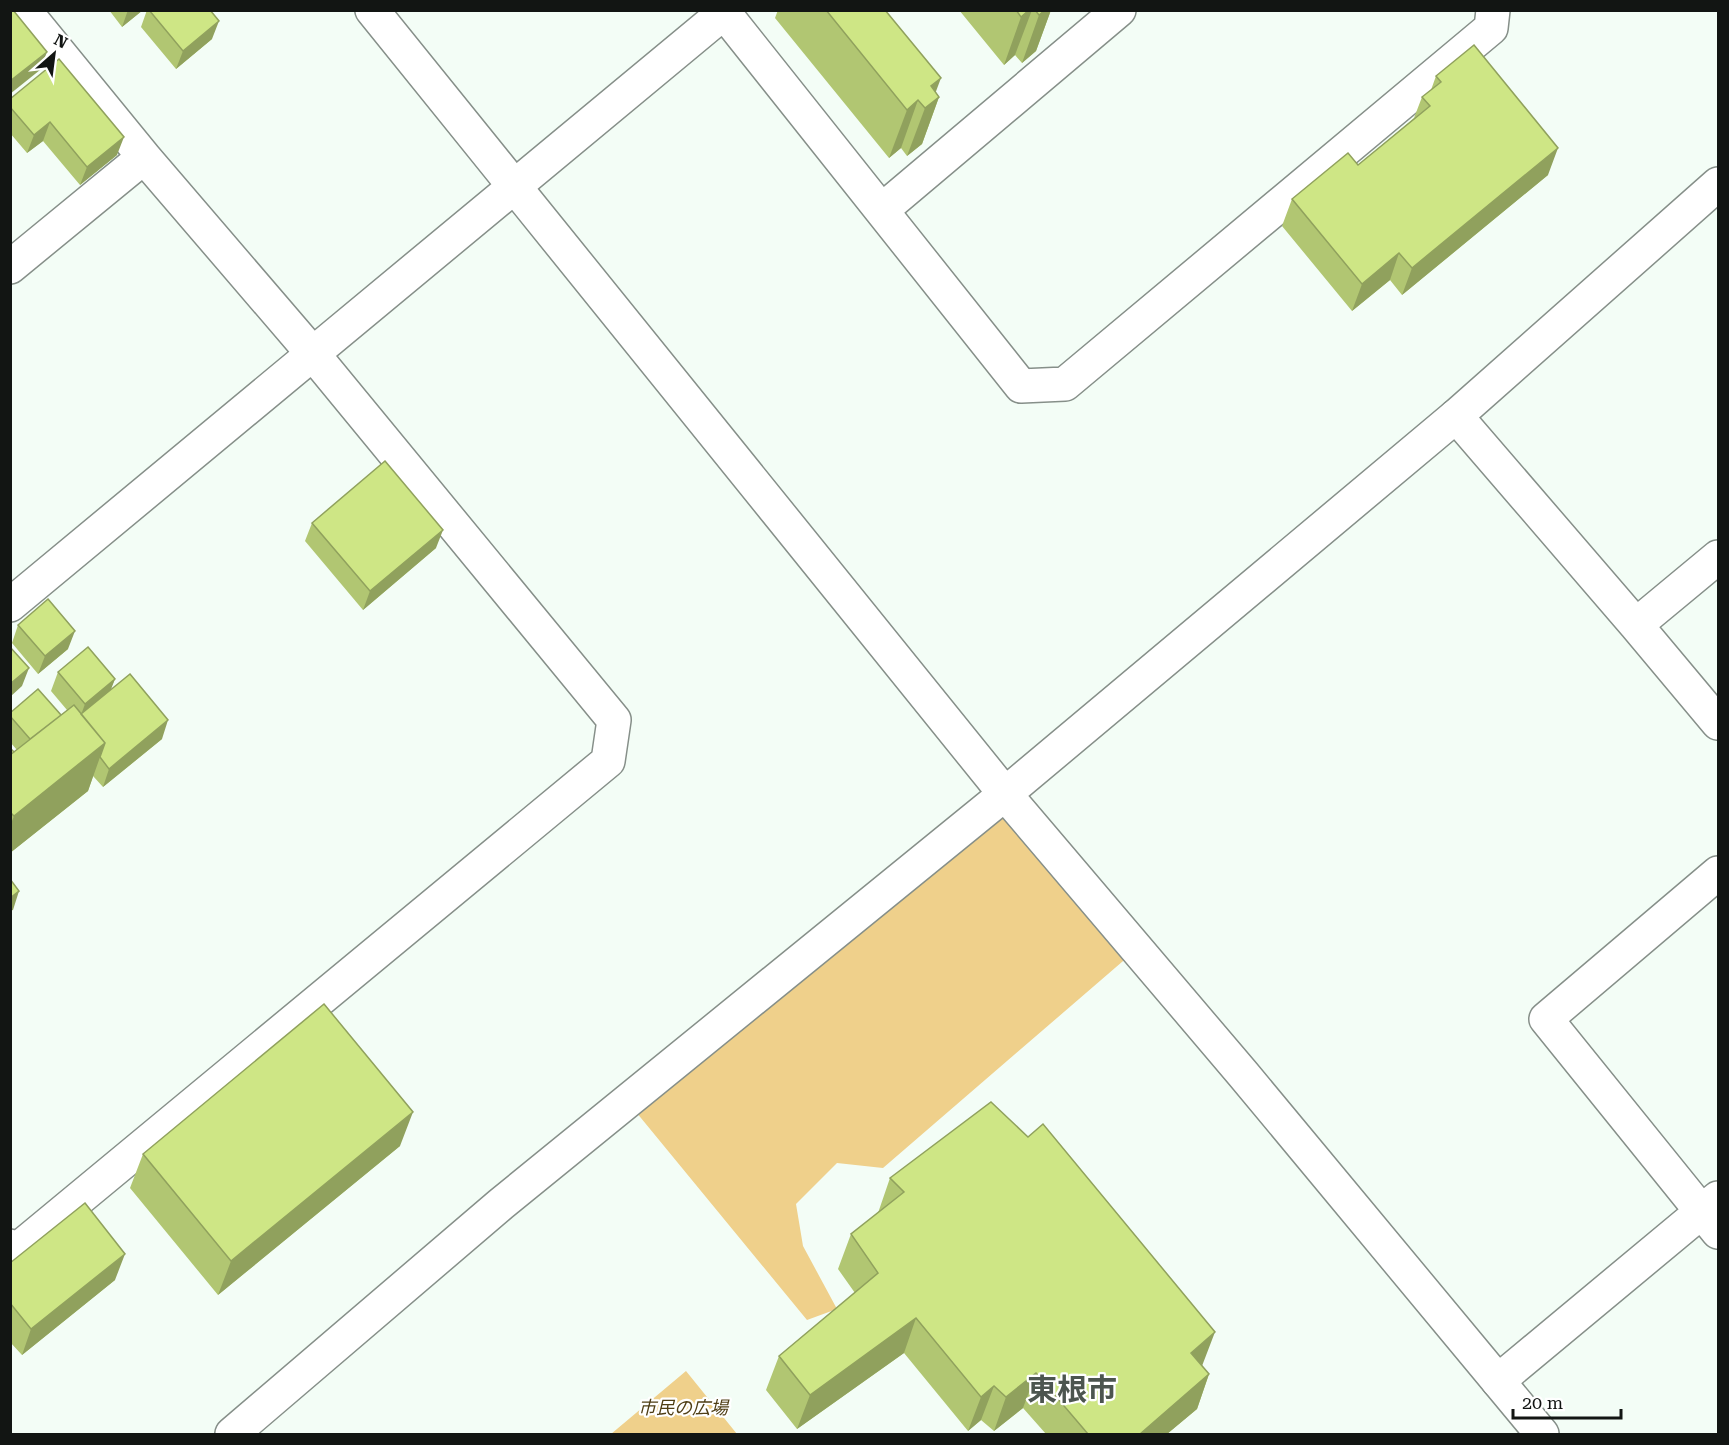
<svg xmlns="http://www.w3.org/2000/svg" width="1729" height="1445" viewBox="0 0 1729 1445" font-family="'Roboto Serif','Noto Sans JP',serif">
<rect width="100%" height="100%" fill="#f3fdf6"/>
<path fill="#efd08b" d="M 1005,794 L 1137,949 L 883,1168 L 837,1163 L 796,1204 L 803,1246 L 837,1309 L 807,1320 L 627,1101 Z
M 686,1371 L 737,1434 L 611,1434 Z"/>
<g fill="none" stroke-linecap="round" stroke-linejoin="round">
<defs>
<path id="street" d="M 722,10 L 1021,386 L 1065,384 L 1491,28 L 1493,10
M 882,210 L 1119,10
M 10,267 L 144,157 L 24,10
M 1456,416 L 1636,625 L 1718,723
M 10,605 L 727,10
M 1636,625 L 1718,557
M 1718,873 L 1546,1019 L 1718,1232
M 10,1246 L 17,1250 L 608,761 L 614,720 L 313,354 L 144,157
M 1498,1381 L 1718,1198"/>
<path id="secondary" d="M 372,10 L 1005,794 L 1243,1074 L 1542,1434
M 232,1434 L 501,1204 L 1005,794 L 1456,416 L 1718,184"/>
</defs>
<use href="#street" stroke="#868f89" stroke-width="36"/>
<use href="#secondary" stroke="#868f89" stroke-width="36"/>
<use href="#street" stroke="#fff" stroke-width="33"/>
<use href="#secondary" stroke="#fff" stroke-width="33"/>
</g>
<path fill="#b1c672" d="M 109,10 L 143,10 L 122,27 Z
M 147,10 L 149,10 L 212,39 L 176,69 L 141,27 Z
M 778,10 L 885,10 L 939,97 L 922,144 L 907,156 L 901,148 L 889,158 L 775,18 Z
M 959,10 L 1051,10 L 1036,51 L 1022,63 L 1015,55 L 1004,65 Z
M 1436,76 L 1548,175 L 1402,295 L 1390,280 L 1352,311 L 1282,226 L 1292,199 L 1358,165 L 1414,118 L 1422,97 L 1431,90 Z
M 10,99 L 117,155 L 80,185 L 43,141 L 27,153 L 10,133 Z
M 312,523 L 436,548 L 363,610 L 305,541 Z
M 18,625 L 68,649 L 38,674 L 12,643 Z
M 58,672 L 115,679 L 110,690 L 162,739 L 103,787 L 93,776 L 88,791 L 10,853 L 10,748 L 14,752 L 17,750 L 10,742 L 10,713 L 61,715 L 67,710 L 51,691 Z
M 400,1146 L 218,1295 L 130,1188 L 143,1154 Z
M 890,1178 L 1202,1366 L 1209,1374 L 1197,1409 L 1167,1434 L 1046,1434 L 1023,1408 L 994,1431 L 981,1420 L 968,1431 L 904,1353 L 797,1429 L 766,1390 L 779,1356 L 855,1293 L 838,1269 L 851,1234 L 878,1213 Z
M 10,1263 L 115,1280 L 22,1355 L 10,1342 Z"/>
<path fill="#90a15d" d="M 128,10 L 143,10 L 122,27 Z
M 1029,10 L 1032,10 L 1015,55 L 1004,65 L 1021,17 Z
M 1039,10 L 1051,10 L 1036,51 L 1022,63 L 1039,15 Z
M 219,21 L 212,39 L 176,69 L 183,51 Z
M 47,52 L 40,70 L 10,94 L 10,81 Z
M 941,78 L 932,102 L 939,97 L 922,144 L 907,156 L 925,108 L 931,86 Z
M 918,100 L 901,148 L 889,158 L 907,110 Z
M 50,122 L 43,141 L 27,153 L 34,135 Z
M 124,137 L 117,155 L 80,185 L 87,167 Z
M 1558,148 L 1548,175 L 1402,295 L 1412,268 Z
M 1399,253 L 1390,280 L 1352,311 L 1362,284 Z
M 443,530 L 436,548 L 363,610 L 370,591 Z
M 75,631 L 68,649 L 38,674 L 45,656 Z
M 29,668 L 22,686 L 10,697 L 10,684 Z
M 115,679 L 108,697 L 78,723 L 85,704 Z
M 168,720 L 162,739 L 103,787 L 109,769 Z
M 105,743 L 88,791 L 10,853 L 10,826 L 14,816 Z
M 19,891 L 13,910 L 10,911 L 10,898 Z
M 413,1112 L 400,1146 L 218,1295 L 231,1261 Z
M 125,1254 L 115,1280 L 22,1355 L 31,1329 Z
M 916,1318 L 904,1353 L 797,1429 L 810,1395 Z
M 1215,1332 L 1202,1366 L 1191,1353 Z
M 1036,1373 L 1023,1408 L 994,1431 L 1006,1397 Z
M 1209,1374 L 1197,1409 L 1167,1434 L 1140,1434 Z
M 994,1386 L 981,1420 L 968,1431 L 981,1397 Z"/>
<path fill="#cee685" stroke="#90a15d" stroke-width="1.5" d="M 10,10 L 13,10 L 47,52 L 10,81 Z
M 149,10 L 210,10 L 219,21 L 183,51 Z
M 826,10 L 885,10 L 941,78 L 931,86 L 939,97 L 925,108 L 918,100 L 907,110 Z
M 1016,10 L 1029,10 L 1021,17 Z
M 1035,10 L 1045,10 L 1039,15 Z
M 1474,45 L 1558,148 L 1412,268 L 1399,253 L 1362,284 L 1292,199 L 1348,153 L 1358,165 L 1430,106 L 1422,97 L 1441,82 L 1436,76 Z
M 59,59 L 124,137 L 87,167 L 50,122 L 34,135 L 10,107 L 10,99 Z
M 385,461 L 443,530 L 370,591 L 312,523 Z
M 48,599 L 75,631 L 45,656 L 18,625 Z
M 10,647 L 29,668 L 10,684 Z
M 88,647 L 115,679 L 85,704 L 58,672 Z
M 130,674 L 168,720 L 109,769 L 100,757 L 105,743 L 81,714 Z
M 38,689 L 61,715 L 30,739 L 10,716 L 10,713 Z
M 74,705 L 105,743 L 14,816 L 10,812 L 10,755 Z
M 10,748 L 14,752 L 10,755 Z
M 10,879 L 19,891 L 10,898 Z
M 324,1004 L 413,1112 L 231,1261 L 143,1154 Z
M 991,1102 L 1028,1137 L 1043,1124 L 1215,1332 L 1191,1353 L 1209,1374 L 1140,1434 L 1088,1434 L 1036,1373 L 1006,1397 L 994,1386 L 981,1397 L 916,1318 L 810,1395 L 779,1356 L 878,1273 L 851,1234 L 904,1192 L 890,1178 Z
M 85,1203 L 125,1254 L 31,1329 L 10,1303 L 10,1263 Z"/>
<g text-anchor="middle" stroke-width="4.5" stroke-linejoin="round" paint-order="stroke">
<g font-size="18" font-style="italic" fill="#4f3e15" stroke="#fff">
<text x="683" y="1414">市民の広場</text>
</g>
<g font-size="30" font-weight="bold" fill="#4c554f" stroke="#fff">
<text x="1072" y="1400">東根市</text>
</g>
</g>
<rect width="1729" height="1445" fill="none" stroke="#121513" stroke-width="24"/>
<g transform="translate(54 54) rotate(28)" stroke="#ffffff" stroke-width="4.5" paint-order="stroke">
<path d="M0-4.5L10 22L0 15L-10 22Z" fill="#121513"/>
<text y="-9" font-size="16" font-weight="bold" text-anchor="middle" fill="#121513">N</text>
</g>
<path d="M1513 1409v9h108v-9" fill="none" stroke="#121513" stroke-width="3"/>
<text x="1522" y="1409" font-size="18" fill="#121513" stroke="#ffffff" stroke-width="4.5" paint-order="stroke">20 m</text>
</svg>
